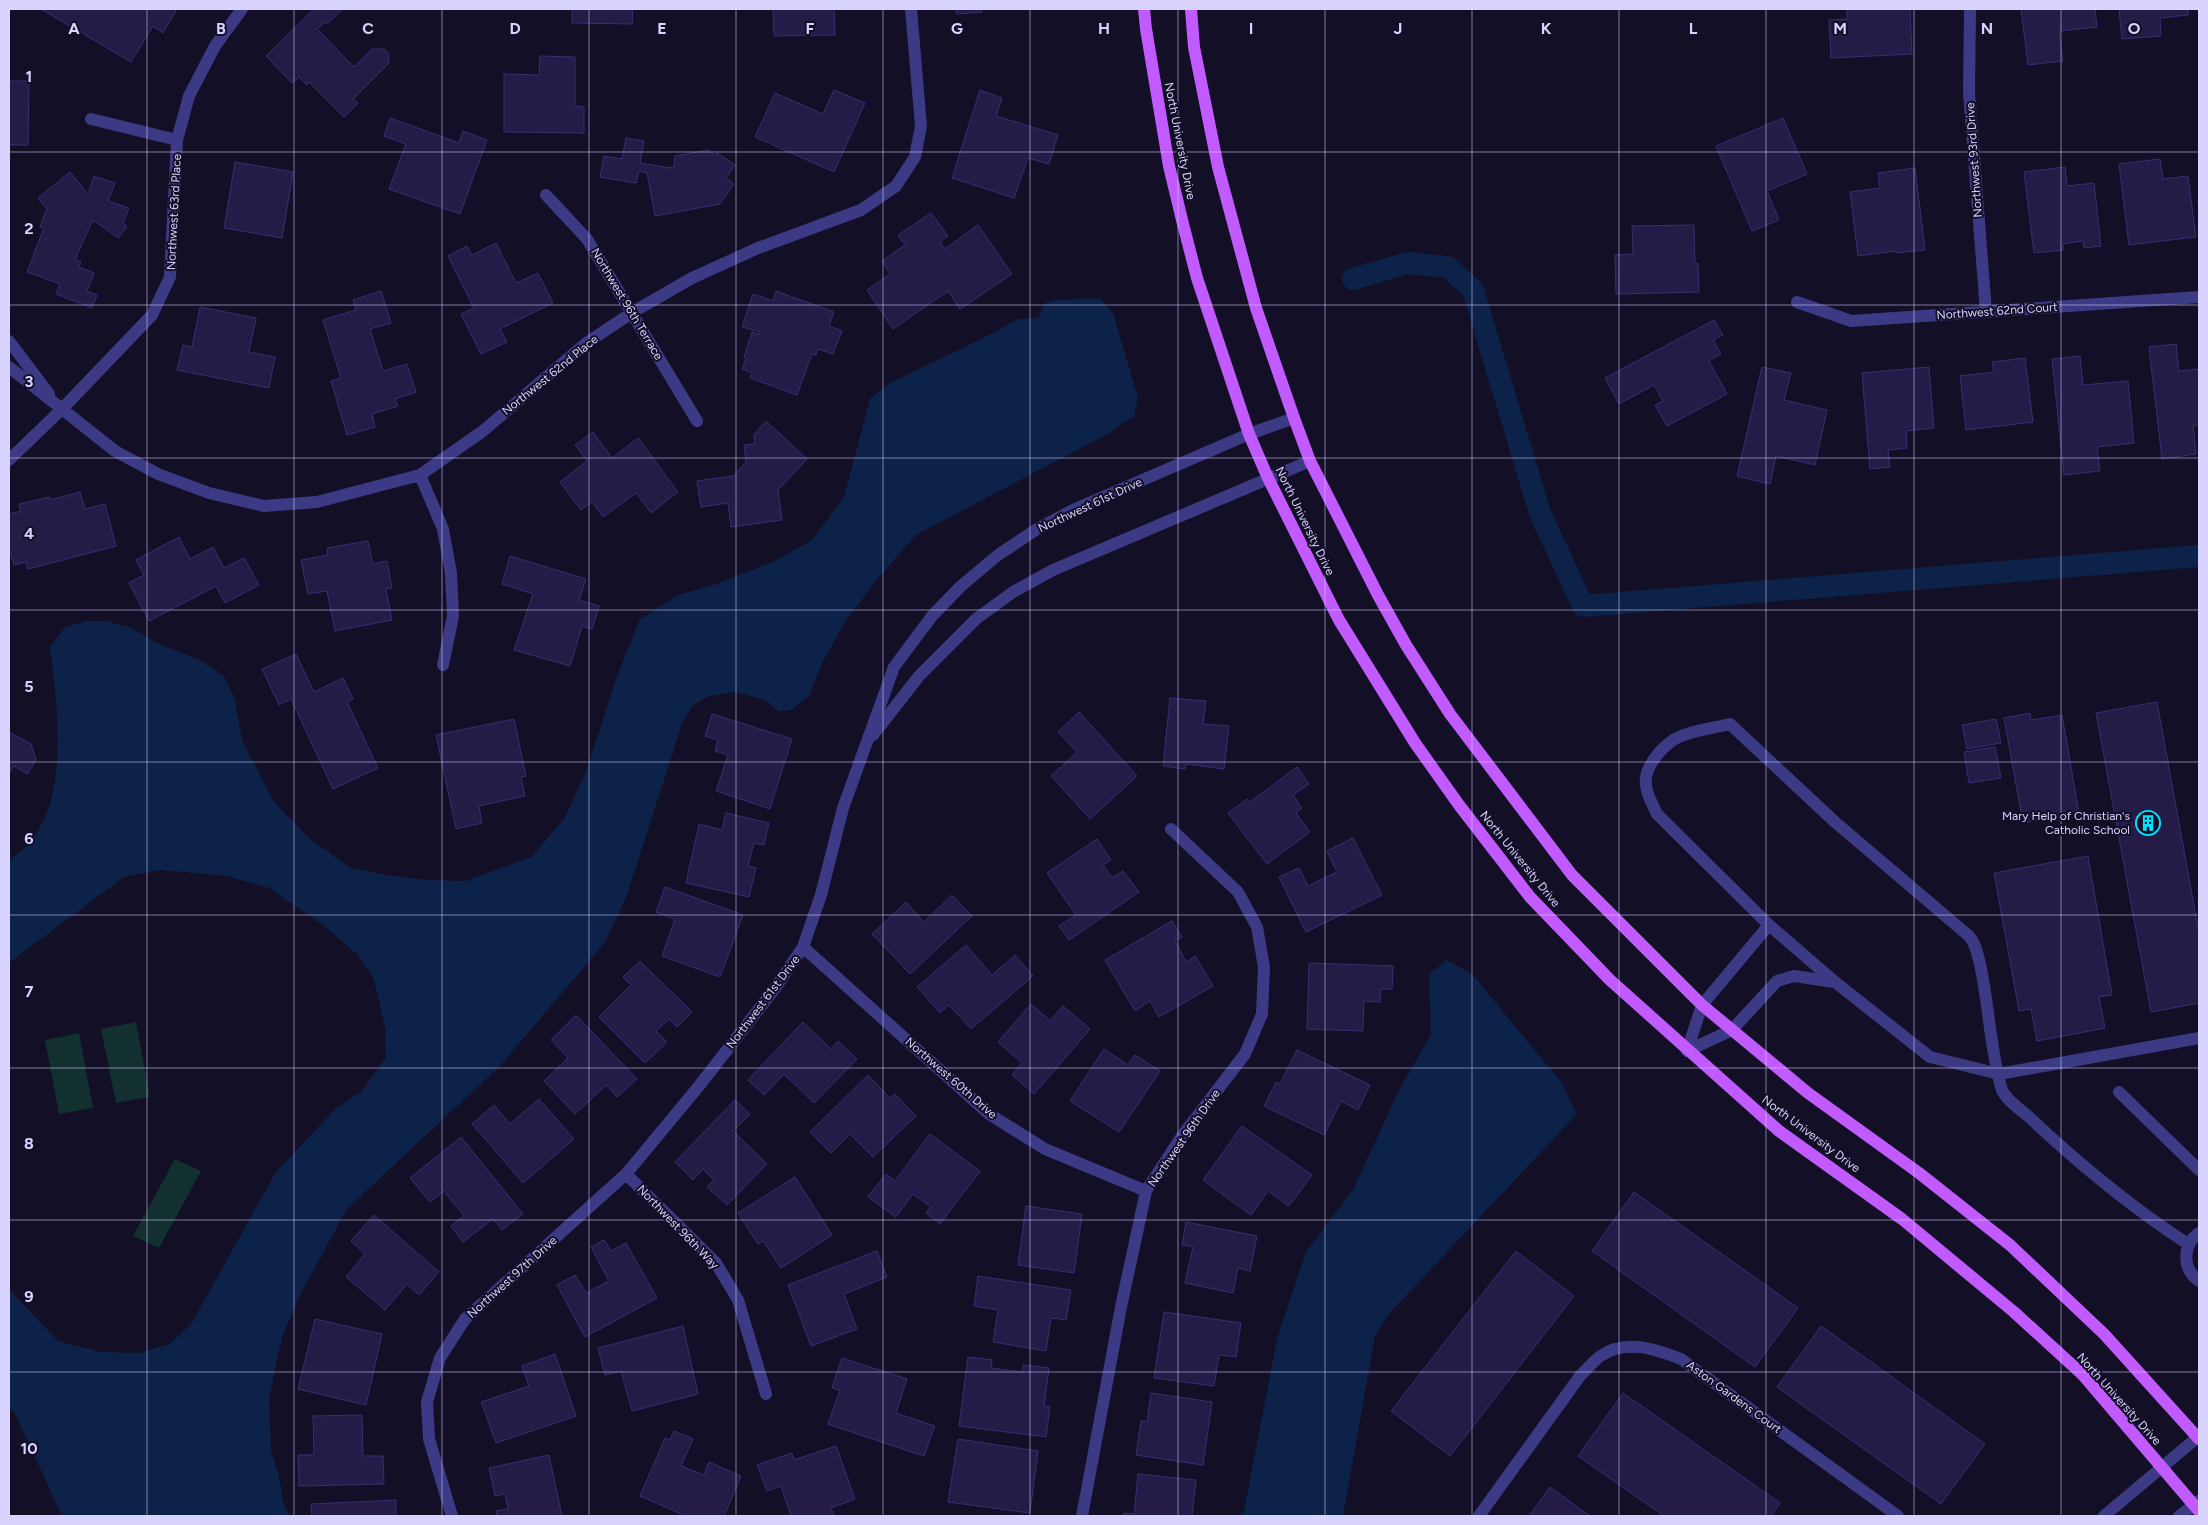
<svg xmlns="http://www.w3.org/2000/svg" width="2208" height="1525" viewBox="0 0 2208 1525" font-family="Figtree,sans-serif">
<rect width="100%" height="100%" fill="#130f26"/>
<path fill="#12302f" d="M 136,1022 L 150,1097 L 116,1103 L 101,1029 Z
M 79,1033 L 93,1108 L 59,1114 L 45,1040 Z
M 175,1159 L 201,1171 L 159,1248 L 133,1236 Z"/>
<path fill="#0c2248" d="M 1100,298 L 1113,313 L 1138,398 L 1134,416 L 1106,435 L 916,535 L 878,578 L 845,622 L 823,661 L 809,696 L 791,710 L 778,711 L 765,700 L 736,692 L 709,696 L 692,706 L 682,724 L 626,898 L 604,944 L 498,1068 L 347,1209 L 300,1295 L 282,1337 L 269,1399 L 271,1451 L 279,1476 L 283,1502 L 290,1516 L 62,1516 L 16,1416 L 9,1407 L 9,1289 L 58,1341 L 101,1352 L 139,1353 L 170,1344 L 191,1324 L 276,1172 L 336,1108 L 362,1091 L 386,1057 L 385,1027 L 374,979 L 357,954 L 324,926 L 269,888 L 226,876 L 160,870 L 124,877 L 9,963 L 9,861 C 17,854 28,846 34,837 C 69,787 57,705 50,647 L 65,627 L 87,621 L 105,621 L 130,627 L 157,643 L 200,660 L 224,676 L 235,700 L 242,740 L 274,802 L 310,839 L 351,868 L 386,875 L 427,880 L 466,881 L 531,857 L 564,819 L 586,772 L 617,676 L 640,619 L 678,595 L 716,584 L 775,561 L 812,540 L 844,497 L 870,399 L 890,383 L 989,335 L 1018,319 L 1038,318 L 1045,303 L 1056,300 Z
M 1447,960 L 1472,974 L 1562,1083 L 1577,1114 L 1388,1315 L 1375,1336 L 1343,1516 L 1243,1516 L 1277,1339 L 1306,1252 L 1354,1188 L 1400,1088 L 1431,1035 L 1429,974 Z"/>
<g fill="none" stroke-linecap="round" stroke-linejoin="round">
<path stroke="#0c2248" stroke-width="22" d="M 1353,279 L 1407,263 L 1448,267 L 1473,290 L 1540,513 L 1583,606 L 2199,556"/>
</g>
<path fill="#241b47" stroke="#3b2d73" d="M 41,9 L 177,9 L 163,33 L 153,26 L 131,62 Z
M 314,9 L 339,9 L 341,11 L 327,24 L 325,22 L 317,29 L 354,67 L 372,49 L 384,49 L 388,53 L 389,63 L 353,99 L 358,103 L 344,117 L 309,82 L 307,85 L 299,77 L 292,83 L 266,56 Z
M 572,9 L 633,9 L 632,24 L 572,23 Z
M 773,9 L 834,9 L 835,35 L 774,36 Z
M 956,9 L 981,9 L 982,12 L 957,14 Z
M 1847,9 L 1910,9 L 1912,54 L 1831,58 L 1829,20 L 1847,19 Z
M 2021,9 L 2095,9 L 2097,27 L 2059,31 L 2063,61 L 2028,65 Z
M 2119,9 L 2188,9 L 2188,15 L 2160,18 L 2161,36 L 2122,39 Z
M 540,56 L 575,57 L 575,106 L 584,107 L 584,133 L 504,132 L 504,74 L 539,75 Z
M 9,81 L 29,81 L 28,145 L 9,145 Z
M 834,90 L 865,103 L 834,172 L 755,137 L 775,93 L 823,114 Z
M 980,90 L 1002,98 L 996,116 L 1058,135 L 1049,164 L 1028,158 L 1014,198 L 952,178 Z
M 390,118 L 459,143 L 463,131 L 487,140 L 460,214 L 389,189 L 406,144 L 384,136 Z
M 1783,118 L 1807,174 L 1767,191 L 1779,220 L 1752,231 L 1716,146 Z
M 626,138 L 644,141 L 640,163 L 670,168 L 674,167 L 675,156 L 708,150 L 716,156 L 717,153 L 735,165 L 726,178 L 734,184 L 720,204 L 655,216 L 647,173 L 639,171 L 636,183 L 600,177 L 604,156 L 622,159 Z
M 2160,159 L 2163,179 L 2188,176 L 2196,237 L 2129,245 L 2119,164 Z
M 235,162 L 293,172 L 282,238 L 224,228 Z
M 2065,167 L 2067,186 L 2094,183 L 2101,246 L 2084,248 L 2083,241 L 2063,244 L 2063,250 L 2034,253 L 2024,172 Z
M 1915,168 L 1925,250 L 1896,253 L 1896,251 L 1858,256 L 1850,192 L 1880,188 L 1878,173 Z
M 70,172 L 88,194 L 94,176 L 115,183 L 108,201 L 129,208 L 123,223 L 127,227 L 118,238 L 93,220 L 75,259 L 81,262 L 79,267 L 94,273 L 87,291 L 97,295 L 92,308 L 56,294 L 60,284 L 27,272 L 44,228 L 40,227 L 47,209 L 38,198 Z
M 931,213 L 948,236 L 940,242 L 945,249 L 978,225 L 1012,274 L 960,309 L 948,291 L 893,329 L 867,290 L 890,274 L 882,261 L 905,245 L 898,235 Z
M 1694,225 L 1695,264 L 1698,263 L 1699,292 L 1616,294 L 1615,255 L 1633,254 L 1632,226 Z
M 496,243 L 516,283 L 538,273 L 553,303 L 500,329 L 507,342 L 481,354 L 461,314 L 474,308 L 448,256 L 467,246 L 472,255 Z
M 381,291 L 391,323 L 370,329 L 383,371 L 407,364 L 416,392 L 395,399 L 398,406 L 372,414 L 375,427 L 347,435 L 331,381 L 341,378 L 323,320 L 356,310 L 353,300 Z
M 776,291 L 834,312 L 829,326 L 842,331 L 833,354 L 818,349 L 816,355 L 812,354 L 797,395 L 750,378 L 752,373 L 742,369 L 746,358 L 744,357 L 752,332 L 759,335 L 760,332 L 742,327 L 753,294 L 773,301 Z
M 200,307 L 256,318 L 249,352 L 275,357 L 269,388 L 177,370 L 183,345 L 192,347 Z
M 1714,320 L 1723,335 L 1713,340 L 1721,354 L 1709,361 L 1727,394 L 1667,426 L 1655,405 L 1663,401 L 1654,385 L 1619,404 L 1605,378 Z
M 2176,344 L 2179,371 L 2199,369 L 2199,425 L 2193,426 L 2196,454 L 2162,459 L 2149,347 Z
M 2080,356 L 2083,385 L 2128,381 L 2134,443 L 2097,447 L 2100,471 L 2064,475 L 2052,359 Z
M 2025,358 L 2033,422 L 1966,430 L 1960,376 L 1994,372 L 1992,362 Z
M 1762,367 L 1791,373 L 1784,400 L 1827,410 L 1815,465 L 1776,456 L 1770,484 L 1737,476 Z
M 1929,367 L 1934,428 L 1906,431 L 1907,448 L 1888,450 L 1890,467 L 1870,469 L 1862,373 Z
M 766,421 L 807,459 L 778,490 L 782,520 L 731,527 L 728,503 L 701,507 L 697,481 L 733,476 L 746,462 L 744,445 L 755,444 L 754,435 Z
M 593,432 L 612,458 L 638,438 L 678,492 L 651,513 L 636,493 L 603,517 L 592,502 L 581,510 L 560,482 L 587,461 L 575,445 Z
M 80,492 L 85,509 L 105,504 L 116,546 L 28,569 L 26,562 L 14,565 L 11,554 L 9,555 L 9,514 L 21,511 L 19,504 L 50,497 L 50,500 Z
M 179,537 L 190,559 L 213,547 L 224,568 L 244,558 L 259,585 L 225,603 L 216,586 L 149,621 L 129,583 L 144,575 L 136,560 Z
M 368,541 L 373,564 L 387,561 L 392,588 L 386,589 L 392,620 L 335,631 L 327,591 L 308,594 L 301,560 L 328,555 L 327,548 Z
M 510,556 L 586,579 L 579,600 L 599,606 L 592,629 L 582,626 L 570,666 L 514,650 L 533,594 L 502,584 Z
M 296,654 L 314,692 L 343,678 L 353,699 L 347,702 L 378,768 L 333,789 L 291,699 L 279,705 L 262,669 Z
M 1170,698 L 1206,701 L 1203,724 L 1229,726 L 1224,769 L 1186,764 L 1185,769 L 1163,766 Z
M 2157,702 L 2199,933 L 2199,1003 L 2151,1012 L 2096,713 Z
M 1079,712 L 1137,776 L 1090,819 L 1051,776 L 1077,752 L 1058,732 Z
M 2030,713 L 2031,720 L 2062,715 L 2079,813 L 2023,823 L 2004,718 Z
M 712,714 L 792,739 L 770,809 L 716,791 L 728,755 L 715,751 L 718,740 L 705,736 Z
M 514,719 L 526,776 L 521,777 L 525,796 L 479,806 L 482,823 L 456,829 L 436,735 Z
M 1996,719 L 2001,743 L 1967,749 L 1962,725 Z
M 11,733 L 31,744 L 36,759 L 28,774 L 13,766 L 9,774 L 9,734 Z
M 1995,747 L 2001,778 L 1969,783 L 1964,752 Z
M 1297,767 L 1309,784 L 1293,795 L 1302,808 L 1296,813 L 1310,832 L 1267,864 L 1228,813 L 1247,799 L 1250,802 Z
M 726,813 L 769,823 L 764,845 L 754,843 L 748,866 L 756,868 L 749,897 L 686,883 L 699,824 L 722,830 Z
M 1353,838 L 1382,895 L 1306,932 L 1279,877 L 1299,868 L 1308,886 L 1337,872 L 1327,851 Z
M 1097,839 L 1111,860 L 1103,865 L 1112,878 L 1123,871 L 1139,892 L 1069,940 L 1059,926 L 1076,915 L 1047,873 Z
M 2088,856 L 2112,995 L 2099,997 L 2105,1028 L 2037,1041 L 2031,1009 L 2019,1011 L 1994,873 Z
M 665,887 L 743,915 L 720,977 L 662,956 L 675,919 L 656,912 Z
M 952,895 L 972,916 L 910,974 L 872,934 L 906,902 L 924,922 Z
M 1172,921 L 1182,937 L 1175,941 L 1186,962 L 1195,956 L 1213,986 L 1159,1017 L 1150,1001 L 1135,1011 L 1105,960 Z
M 966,945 L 992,975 L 1015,955 L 1033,976 L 971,1029 L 949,1005 L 940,1013 L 917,987 Z
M 640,961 L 692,1012 L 677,1027 L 669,1019 L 656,1031 L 667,1042 L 645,1063 L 599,1017 L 631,985 L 623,977 Z
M 1309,963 L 1393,966 L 1392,989 L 1381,989 L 1380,1002 L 1364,1001 L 1363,1031 L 1307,1029 Z
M 1031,1004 L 1050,1021 L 1063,1006 L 1090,1029 L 1034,1094 L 1012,1075 L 1022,1063 L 998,1042 Z
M 576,1015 L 637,1079 L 617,1097 L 606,1085 L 575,1114 L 544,1081 L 568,1058 L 551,1040 Z
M 803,1022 L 831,1049 L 838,1041 L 857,1059 L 814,1103 L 784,1074 L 764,1095 L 748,1080 Z
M 1104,1049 L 1128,1065 L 1135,1055 L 1160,1071 L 1119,1132 L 1070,1101 Z
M 1297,1050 L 1370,1085 L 1358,1110 L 1341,1101 L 1324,1135 L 1264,1106 L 1276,1082 L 1280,1084 Z
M 868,1075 L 890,1098 L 895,1094 L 916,1116 L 873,1157 L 850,1134 L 831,1153 L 810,1132 Z
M 539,1099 L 574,1139 L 523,1183 L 472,1124 L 494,1105 L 510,1124 Z
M 735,1100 L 750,1114 L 733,1131 L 767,1164 L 727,1205 L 707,1187 L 714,1180 L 703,1169 L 693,1180 L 675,1162 Z
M 1242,1126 L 1312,1175 L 1289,1206 L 1268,1191 L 1251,1215 L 1203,1180 Z
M 930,1134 L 980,1171 L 940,1224 L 926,1213 L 931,1207 L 913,1194 L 896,1217 L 868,1197 L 886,1174 L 895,1181 Z
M 461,1137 L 523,1214 L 502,1230 L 493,1219 L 463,1242 L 451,1226 L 464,1216 L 444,1191 L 430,1202 L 410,1178 Z
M 795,1177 L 832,1235 L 781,1268 L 763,1241 L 758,1244 L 738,1213 Z
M 1634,1192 L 1798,1308 L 1755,1367 L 1592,1251 Z
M 1026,1206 L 1082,1214 L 1074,1273 L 1018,1265 Z
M 374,1215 L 439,1272 L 419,1295 L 407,1284 L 385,1310 L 346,1277 L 365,1254 L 351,1241 Z
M 1186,1222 L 1257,1236 L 1250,1271 L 1238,1268 L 1233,1293 L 1185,1283 L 1193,1247 L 1182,1245 Z
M 604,1240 L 611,1251 L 626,1243 L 657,1298 L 585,1337 L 557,1285 L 575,1275 L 586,1293 L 609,1281 L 591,1247 Z
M 877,1251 L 887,1277 L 844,1294 L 857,1329 L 811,1346 L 788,1285 Z
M 1516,1251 L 1574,1296 L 1450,1456 L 1391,1411 Z
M 978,1276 L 1071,1290 L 1066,1320 L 1051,1318 L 1046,1351 L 993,1342 L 998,1310 L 974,1306 Z
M 1164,1312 L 1241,1323 L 1236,1357 L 1219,1355 L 1214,1386 L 1154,1378 Z
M 315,1319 L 382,1334 L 366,1405 L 298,1389 Z
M 683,1326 L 698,1394 L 632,1411 L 621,1371 L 605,1375 L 598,1348 Z
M 1821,1326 L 1985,1444 L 1941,1504 L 1777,1387 Z
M 555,1354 L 576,1416 L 496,1443 L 481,1402 L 529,1386 L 522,1366 Z
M 968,1357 L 992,1360 L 991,1368 L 1023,1372 L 1023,1365 L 1049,1368 L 1044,1406 L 1050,1407 L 1046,1437 L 959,1426 Z
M 842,1358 L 907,1379 L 896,1413 L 935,1426 L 924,1456 L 828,1424 L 840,1390 L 832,1388 Z
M 1151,1393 L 1212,1402 L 1203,1465 L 1136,1455 L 1141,1421 L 1147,1422 Z
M 1623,1393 L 1780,1503 L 1771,1516 L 1664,1516 L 1578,1456 Z
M 362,1415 L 363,1456 L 383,1456 L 384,1484 L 299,1486 L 298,1455 L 314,1455 L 313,1416 Z
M 674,1431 L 693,1439 L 681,1466 L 704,1475 L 709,1462 L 741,1476 L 724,1516 L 686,1516 L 640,1496 L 665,1438 L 670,1440 Z
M 958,1439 L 1038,1451 L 1030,1513 L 948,1502 Z
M 836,1446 L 855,1499 L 831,1508 L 834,1516 L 791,1516 L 781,1486 L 767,1491 L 757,1465 L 792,1453 L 794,1460 Z
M 549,1455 L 562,1516 L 497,1516 L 496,1511 L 508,1509 L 505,1494 L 495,1496 L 489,1468 Z
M 1138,1474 L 1196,1480 L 1192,1516 L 1123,1516 L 1124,1513 L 1134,1514 Z
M 1550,1487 L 1590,1516 L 1529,1516 Z
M 396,1500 L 396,1516 L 312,1516 L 311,1504 Z"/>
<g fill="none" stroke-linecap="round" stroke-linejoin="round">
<path stroke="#3d3a85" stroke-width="12" d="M 1970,9 L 1969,93 L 1986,312
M 91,119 L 177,140
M 546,195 L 587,239 L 697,421
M 1797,302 L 1851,321 L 2199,297
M 9,341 L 49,394
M 9,367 L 115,451 L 158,474 L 209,493 L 264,506 L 317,502 L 420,475 L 483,431 L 585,344 L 633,312 L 692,278 L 758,248 L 861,210 L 896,186 L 915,157 L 921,126 L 911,9
M 9,460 L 62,409 L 152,315 L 170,277 L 177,140 L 189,96 L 215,46 L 242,9
M 420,475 L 443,529 L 451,573 L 453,616 L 443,665
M 873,735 L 919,676 L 976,619 L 1013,592 L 1053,570 L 1310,461
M 803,947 L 989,1114 L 1045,1149 L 1146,1191
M 1687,1051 L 1732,1030 L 1777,981 L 1794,976 L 1834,982
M 1687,1051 L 1702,1005 L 1769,925
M 2119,1092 L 2199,1170
M 626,1174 L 716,1263 L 738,1300 L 766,1394
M 2199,1233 C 2182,1245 2182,1269 2199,1281
M 2188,1244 C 2131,1207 2079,1164 2029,1117 C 2021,1110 2006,1100 2002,1090 C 1990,1051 1989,1004 1980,964 C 1977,953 1976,944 1969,936 L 1835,822 L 1730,724 C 1714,728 1696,730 1681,736 C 1666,742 1649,761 1646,777 C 1644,790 1652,803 1657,814 L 1769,925 L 1835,982 L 1930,1057 L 1999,1074 L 2199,1038
M 452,1516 L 429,1439 L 427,1402 L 440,1358 L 465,1319 L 626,1174 L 699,1086 L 776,987 L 803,947 L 821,895 L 843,808 L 894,667 L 932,616 L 961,586 L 998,555 L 1037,529 L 1073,510 L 1249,434 L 1294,418
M 1082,1516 L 1121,1307 L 1146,1191 L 1182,1136 L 1245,1054 L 1262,1014 L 1264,967 L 1257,927 L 1238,892 L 1171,829
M 1479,1516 L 1580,1376 C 1586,1370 1592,1363 1599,1357 C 1625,1338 1655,1349 1681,1359 L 1898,1516
M 2104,1516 L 2199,1436
M 2179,1516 L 2199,1501"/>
<path stroke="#c25bff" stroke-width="12" d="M 1144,9 L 1146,29 L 1169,166 L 1183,224 L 1197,278 L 1249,434 L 1268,478 L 1339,620 L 1415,743 L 1459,805 L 1530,897 L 1610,980 L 1779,1131 L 1902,1219 L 2014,1312 L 2083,1375 L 2199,1511
M 1191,9 L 1194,47 L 1218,167 L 1256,308 L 1294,418 L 1310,461 L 1378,595 L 1406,645 L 1450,714 L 1572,875 L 1702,1005 L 1808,1093 L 1919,1173 L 2010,1245 L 2104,1334 L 2199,1439"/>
</g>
<path fill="none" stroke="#d9d4ff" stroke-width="1" stroke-opacity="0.55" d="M 147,9 L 147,1516M 294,9 L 294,1516M 442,9 L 442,1516M 589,9 L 589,1516M 736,9 L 736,1516M 883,9 L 883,1516M 1030,9 L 1030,1516M 1178,9 L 1178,1516M 1325,9 L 1325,1516M 1472,9 L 1472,1516M 1619,9 L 1619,1516M 1766,9 L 1766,1516M 1914,9 L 1914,1516M 2061,9 L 2061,1516M 9,152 L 2199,152M 9,305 L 2199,305M 9,458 L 2199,458M 9,610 L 2199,610M 9,762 L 2199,762M 9,915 L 2199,915M 9,1068 L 2199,1068M 9,1220 L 2199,1220M 9,1372 L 2199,1372"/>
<defs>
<symbol id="building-ring" viewBox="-11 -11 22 22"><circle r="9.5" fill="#130f26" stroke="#00e5ff" stroke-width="1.5"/><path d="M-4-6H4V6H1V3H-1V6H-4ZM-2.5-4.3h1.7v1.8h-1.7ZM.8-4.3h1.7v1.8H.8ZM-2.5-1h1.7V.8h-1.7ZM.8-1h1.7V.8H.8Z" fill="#00e5ff"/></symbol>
</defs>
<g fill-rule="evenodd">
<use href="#building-ring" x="2134" y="809" width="28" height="28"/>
</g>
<g text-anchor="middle" stroke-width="4" stroke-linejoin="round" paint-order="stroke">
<g font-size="12" fill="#d9d4ff" stroke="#130f26">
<text transform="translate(1180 141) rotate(79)" y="4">North University Drive</text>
<text transform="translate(1974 160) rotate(-94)" y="4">Northwest 93rd Drive</text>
<text transform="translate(174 212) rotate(-87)" y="4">Northwest 63rd Place</text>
<text transform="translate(627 304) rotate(59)" y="4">Northwest 96th Terrace</text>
<text transform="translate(1997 311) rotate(-4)" y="4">Northwest 62nd Court</text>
<text transform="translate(550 375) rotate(-39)" y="4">Northwest 62nd Place</text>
<text transform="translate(1090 505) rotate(-25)" y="4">Northwest 61st Drive</text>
<text transform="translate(1305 521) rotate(64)" y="4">North University Drive</text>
<text transform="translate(1520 859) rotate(51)" y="4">North University Drive</text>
<text transform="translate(763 1002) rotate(-53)" y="4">Northwest 61st Drive</text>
<text transform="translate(951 1078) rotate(41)" y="4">Northwest 60th Drive</text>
<text transform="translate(1811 1134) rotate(37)" y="4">North University Drive</text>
<text transform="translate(1184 1138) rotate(-55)" y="4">Northwest 96th Drive</text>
<text transform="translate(678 1227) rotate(46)" y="4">Northwest 96th Way</text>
<text transform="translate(512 1277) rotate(-42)" y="4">Northwest 97th Drive</text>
<text transform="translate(1734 1397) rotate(36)" y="4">Aston Gardens Court</text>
<text transform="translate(2119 1399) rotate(48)" y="4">North University Drive</text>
</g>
<g font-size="12" fill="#d9d4ff" stroke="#130f26" text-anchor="end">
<text x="2130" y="820">Mary Help of Christian's<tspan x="2130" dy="14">Catholic School</tspan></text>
</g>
</g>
<g font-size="16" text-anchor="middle" font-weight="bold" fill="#d9d4ff" stroke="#130f26" stroke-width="4" stroke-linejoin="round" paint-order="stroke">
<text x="74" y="34">A</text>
<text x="221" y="34">B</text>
<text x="368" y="34">C</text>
<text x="515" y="34">D</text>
<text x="662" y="34">E</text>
<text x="810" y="34">F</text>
<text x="957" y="34">G</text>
<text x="1104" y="34">H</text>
<text x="1251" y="34">I</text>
<text x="1398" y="34">J</text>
<text x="1546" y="34">K</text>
<text x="1693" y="34">L</text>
<text x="1840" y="34">M</text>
<text x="1987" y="34">N</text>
<text x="2134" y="34">O</text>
<text x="29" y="82">1</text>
<text x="29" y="234">2</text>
<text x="29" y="387">3</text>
<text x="29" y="539">4</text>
<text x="29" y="692">5</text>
<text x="29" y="844">6</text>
<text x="29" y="997">7</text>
<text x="29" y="1149">8</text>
<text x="29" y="1302">9</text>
<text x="29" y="1454">10</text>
</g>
<rect width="2208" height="1525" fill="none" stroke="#d9d4ff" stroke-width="20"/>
</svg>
